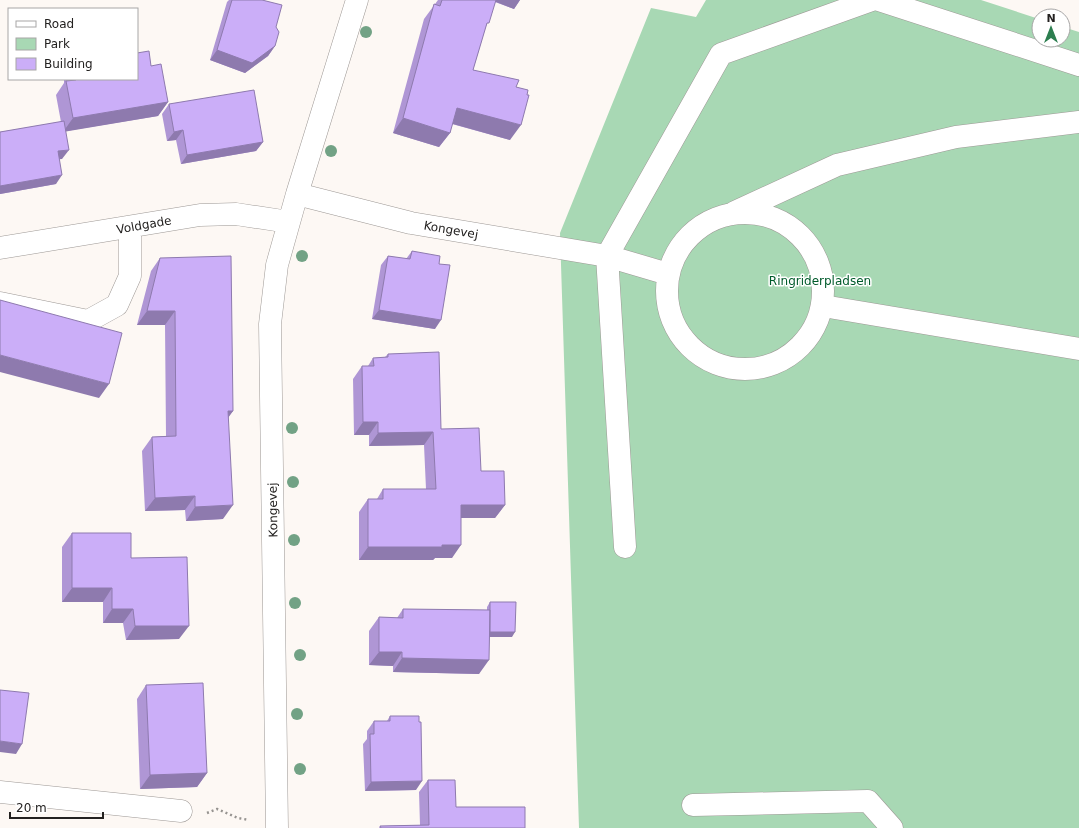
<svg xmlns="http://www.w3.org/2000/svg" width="1079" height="828" viewBox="0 0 1079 828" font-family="'DejaVu Sans',sans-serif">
<rect width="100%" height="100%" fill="#fdf8f4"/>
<path fill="#a8d8b4" d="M 706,0 L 981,0 L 1039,19 L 1039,40 L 1063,40 L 1063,27 L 1079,32 L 1079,828 L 579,828 L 560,233 L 651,8 L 696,17 Z"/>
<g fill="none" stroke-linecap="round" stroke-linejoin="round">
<defs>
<path id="minor" d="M 879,0 L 1079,65
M 297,194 L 411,223 L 607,256 L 668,274
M 735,212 L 837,165 L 956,137 L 1079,122
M667 291a78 78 0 1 1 156 0a78 78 0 1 1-156 0Z
M 0,248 L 200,215 L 236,214 L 289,222
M 0,303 L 88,321 L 117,305 L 130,276 L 130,227
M 823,306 L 1079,349
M 625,547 L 607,256 L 721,54 L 872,0
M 0,792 L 181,811
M 693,805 L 868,801 L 892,828
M 277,828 L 270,324 L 277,265 L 297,194 L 357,0"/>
</defs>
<use href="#minor" stroke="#9d9895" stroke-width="23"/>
<path stroke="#969390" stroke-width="2.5" stroke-dasharray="2 3" stroke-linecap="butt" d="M 207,813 L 217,809 L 238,818 L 249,820"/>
<use href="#minor" stroke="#fff" stroke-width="22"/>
</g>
<g fill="#72a285">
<circle cx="366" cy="32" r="6"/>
<circle cx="331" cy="151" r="6"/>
<circle cx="302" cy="256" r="6"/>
<circle cx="292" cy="428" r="6"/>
<circle cx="293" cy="482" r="6"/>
<circle cx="294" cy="540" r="6"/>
<circle cx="295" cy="603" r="6"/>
<circle cx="300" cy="655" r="6"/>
<circle cx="297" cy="714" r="6"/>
<circle cx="300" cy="769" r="6"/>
</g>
<path fill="#af96d5" d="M 229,0 L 262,0 L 276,27 L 275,46 L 268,56 L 245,73 L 210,60 L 227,2 Z
M 438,0 L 520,0 L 514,9 L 495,2 L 485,29 L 473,70 L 516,87 L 510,140 L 452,124 L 450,133 L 439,147 L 393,133 L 424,19 Z
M 151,66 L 168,102 L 158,116 L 66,131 L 62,159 L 59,159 L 56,184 L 0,194 L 0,132 L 61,122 L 56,95 L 64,83 L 64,79 L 137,79 Z
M 169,104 L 263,142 L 256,151 L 181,164 L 176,140 L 167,141 L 162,114 Z
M 412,251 L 439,264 L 435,329 L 372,319 L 381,265 L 388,256 L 406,259 Z
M 160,258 L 233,411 L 228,417 L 223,519 L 186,521 L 185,510 L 145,511 L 142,451 L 152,437 L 166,436 L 165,325 L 137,325 L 151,271 Z
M 388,354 L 441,429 L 481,471 L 505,505 L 495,518 L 461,518 L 452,558 L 435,558 L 433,560 L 359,560 L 359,512 L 368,499 L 377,499 L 383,489 L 426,489 L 424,445 L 369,446 L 369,435 L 354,435 L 353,379 L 362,366 L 368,366 L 373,358 L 385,357 Z
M 72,533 L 131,558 L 179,639 L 126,640 L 123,623 L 103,623 L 103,602 L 62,602 L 62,547 Z
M 490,602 L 512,637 L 489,637 L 479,674 L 393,672 L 393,666 L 369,665 L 369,631 L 379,617 L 397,618 L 403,609 L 487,610 L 487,607 Z
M 146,685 L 207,773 L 197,787 L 140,789 L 137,699 Z
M 390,716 L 416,790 L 365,791 L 363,744 L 367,739 L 367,731 L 374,721 L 387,721 Z
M 428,780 L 456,807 L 525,828 L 379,828 L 380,826 L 420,825 L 419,792 Z"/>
<path fill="#8e7aae" d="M 491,0 L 520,0 L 514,9 Z
M 275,46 L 268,56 L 245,73 L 210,60 L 217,50 Z
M 168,102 L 158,116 L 63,132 L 73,118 Z
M 457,108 L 521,125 L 510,140 L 446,122 Z
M 403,118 L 450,133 L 439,147 L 393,133 Z
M 183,130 L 176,140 L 167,141 L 174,132 Z
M 263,142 L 256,151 L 181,164 L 187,155 Z
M 69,150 L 62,159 L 52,160 L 58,151 Z
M 62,175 L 56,184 L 0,194 L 0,186 Z
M 379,310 L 441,320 L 435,329 L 372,319 Z
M 147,311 L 175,311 L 165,325 L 137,325 Z
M 0,355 L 109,384 L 99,398 L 0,372 Z
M 228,411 L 233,411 L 223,425 Z
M 363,422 L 378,422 L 369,435 L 354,435 Z
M 433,432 L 424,445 L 369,446 L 378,433 Z
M 195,496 L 185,510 L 145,511 L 155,498 Z
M 233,505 L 223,519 L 186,521 L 195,507 Z
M 461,505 L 505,505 L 495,518 L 452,518 Z
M 442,545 L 461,545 L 452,558 L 435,558 L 433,560 L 359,560 L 368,547 Z
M 72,588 L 112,588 L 103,602 L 62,602 Z
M 112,609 L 133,609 L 123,623 L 103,623 Z
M 135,626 L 189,626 L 179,639 L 126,640 Z
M 490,632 L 515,632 L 512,637 L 486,637 Z
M 379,652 L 402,652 L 393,666 L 369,665 Z
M 402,658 L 489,660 L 479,674 L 393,672 Z
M 0,741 L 22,744 L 16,754 L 0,752 Z
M 207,773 L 197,787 L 140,789 L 150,775 Z
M 422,781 L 416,790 L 365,791 L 371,782 Z"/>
<path fill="#cbaef8" stroke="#8e7aae" d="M 232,0 L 262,0 L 282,5 L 276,27 L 279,32 L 275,46 L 252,63 L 217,50 Z
M 442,0 L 496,0 L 489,23 L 487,23 L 473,70 L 519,80 L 516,87 L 528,90 L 527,95 L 529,95 L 521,125 L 457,108 L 450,133 L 403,118 L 434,4 L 440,6 Z
M 149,51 L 151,66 L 161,64 L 168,102 L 73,118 L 66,81 L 76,80 L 76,79 L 137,79 L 137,53 Z
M 254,90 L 263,142 L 187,155 L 183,130 L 174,132 L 169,104 Z
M 64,121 L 69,150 L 58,151 L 62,175 L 0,186 L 0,132 Z
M 412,251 L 440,256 L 439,264 L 450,265 L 441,320 L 379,310 L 388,256 L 410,259 Z
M 231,256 L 233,411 L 228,411 L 233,505 L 195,507 L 195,496 L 155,498 L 152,437 L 176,436 L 175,311 L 147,311 L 160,258 Z
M 0,300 L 122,333 L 109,384 L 0,355 Z
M 439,352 L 441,429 L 479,428 L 481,471 L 504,471 L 505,505 L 461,505 L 461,545 L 442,545 L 442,547 L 368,547 L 368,499 L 383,499 L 383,489 L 436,489 L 433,432 L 378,433 L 378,422 L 363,422 L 362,366 L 374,366 L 373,358 L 388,357 L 388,354 Z
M 72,533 L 131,533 L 131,558 L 187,557 L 189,626 L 135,626 L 133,609 L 112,609 L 112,588 L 72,588 Z
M 490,602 L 516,602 L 515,632 L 490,632 Z
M 403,609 L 490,610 L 489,660 L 402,658 L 402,652 L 379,652 L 379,617 L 403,618 Z
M 203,683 L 207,773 L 150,775 L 146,685 Z
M 0,690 L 29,693 L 22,744 L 0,741 Z
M 390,716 L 419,716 L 419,722 L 421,722 L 422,781 L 371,782 L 370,734 L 374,734 L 374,721 L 390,721 Z
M 428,780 L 455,780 L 456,807 L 525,807 L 525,828 L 381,828 L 380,826 L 429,825 Z"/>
<g text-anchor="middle" stroke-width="3" stroke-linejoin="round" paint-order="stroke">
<g font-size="12" fill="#232120" stroke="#fff">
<text transform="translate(144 225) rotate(-10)" y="4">Voldgade</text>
<text transform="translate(451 230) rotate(10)" y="4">Kongevej</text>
<text transform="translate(273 510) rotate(-91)" y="4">Kongevej</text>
</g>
<g font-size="12" fill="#005b2b" stroke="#fff">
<text x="820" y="285">Ringriderpladsen</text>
</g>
</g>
<rect x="8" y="8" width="130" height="72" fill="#ffffff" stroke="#a7a6a6"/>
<rect x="16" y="21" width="20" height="6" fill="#ffffff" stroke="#a7a6a6"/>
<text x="44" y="28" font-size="12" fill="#232120">Road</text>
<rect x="16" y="38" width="20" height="12" fill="#a8d8b4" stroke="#a7a6a6"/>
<text x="44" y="48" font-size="12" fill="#232120">Park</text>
<rect x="16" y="58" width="20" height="12" fill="#cbaef8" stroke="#a7a6a6"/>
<text x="44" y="68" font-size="12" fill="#232120">Building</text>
<g transform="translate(1051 28)"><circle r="19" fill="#ffffff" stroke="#a7a6a6"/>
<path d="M0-3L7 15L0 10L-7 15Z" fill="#2c7e4f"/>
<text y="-6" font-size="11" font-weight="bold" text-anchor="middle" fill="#232120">N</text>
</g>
<path d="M10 812v6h93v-6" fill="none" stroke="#232120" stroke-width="2"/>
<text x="16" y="812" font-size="12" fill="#232120" stroke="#ffffff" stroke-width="3" paint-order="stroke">20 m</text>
</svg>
